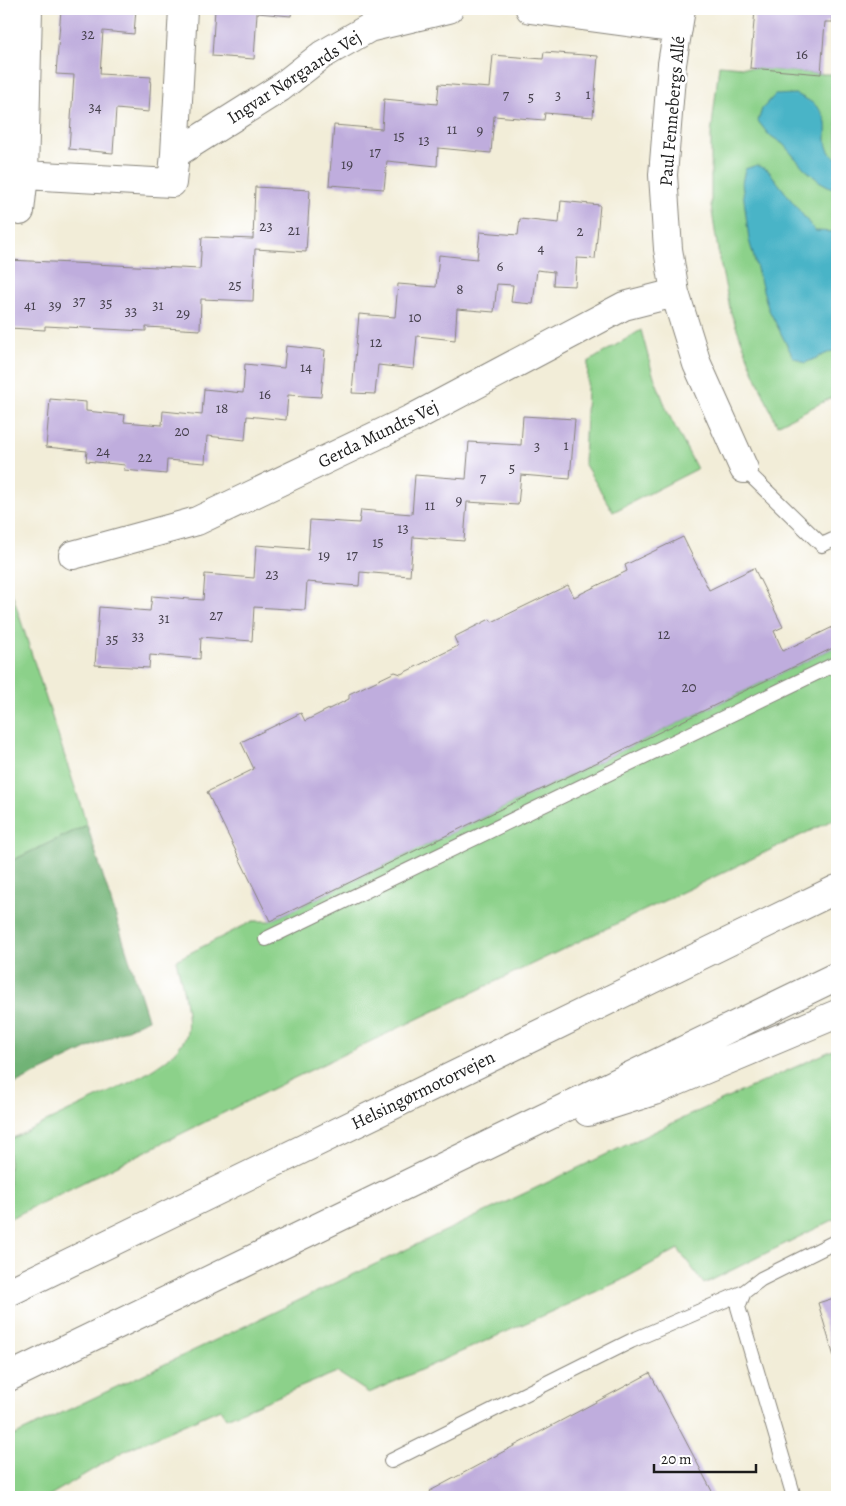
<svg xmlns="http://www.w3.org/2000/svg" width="846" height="1506" viewBox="0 0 846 1506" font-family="Alegreya,serif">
<rect width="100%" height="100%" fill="#fff"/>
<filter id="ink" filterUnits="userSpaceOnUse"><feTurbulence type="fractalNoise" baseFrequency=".02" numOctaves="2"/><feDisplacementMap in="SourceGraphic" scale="10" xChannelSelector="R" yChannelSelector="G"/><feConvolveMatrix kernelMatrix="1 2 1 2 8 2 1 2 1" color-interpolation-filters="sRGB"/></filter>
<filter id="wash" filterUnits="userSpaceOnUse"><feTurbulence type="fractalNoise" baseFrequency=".0096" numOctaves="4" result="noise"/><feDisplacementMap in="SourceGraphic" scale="20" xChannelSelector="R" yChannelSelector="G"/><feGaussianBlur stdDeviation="1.12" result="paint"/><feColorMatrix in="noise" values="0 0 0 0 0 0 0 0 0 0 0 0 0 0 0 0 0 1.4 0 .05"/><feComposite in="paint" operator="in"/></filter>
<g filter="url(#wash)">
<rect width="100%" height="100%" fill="#f2edd8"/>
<path fill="#8cd18a" stroke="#547653" d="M 719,65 L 821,74 L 837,74 L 837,395 L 777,425 L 754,373 L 731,313 L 719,257 L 711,205 L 711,135 Z
M 641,330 L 652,371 L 668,413 L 697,469 L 613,512 L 584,463 L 588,362 Z
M 9,584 L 87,825 L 9,862 Z
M 837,646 L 837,818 L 290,1080 L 9,1219 L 9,1140 C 35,1127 61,1115 88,1102 C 117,1088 170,1068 185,1038 C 193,1023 180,977 176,960 L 253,921 L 270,921 Z
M 837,1048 L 837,1218 L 704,1284 L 678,1249 L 620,1281 L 369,1393 L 337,1372 L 226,1418 L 220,1409 L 124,1451 L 47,1497 L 9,1497 L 9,1438 L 679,1120 Z"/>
<path fill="#71b376" stroke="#466849" d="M 87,825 L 148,1019 L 9,1087 L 9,862 Z"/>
<path fill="#49b4c7" stroke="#326872" d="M 795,94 C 808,99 823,107 826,123 C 827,132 824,143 829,151 C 830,154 835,157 837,159 L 837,191 L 819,181 L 804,168 L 783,144 L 768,134 L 758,121 L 762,109 L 775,95 Z
M 757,165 L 768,170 L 815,231 L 837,232 L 837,349 L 805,363 L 793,357 L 768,308 L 749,240 L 742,183 L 745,169 Z"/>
<g id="blocks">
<path fill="#bfaddd" d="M 61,9 L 136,9 L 134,34 L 103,31 L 100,74 L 151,77 L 149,112 L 116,109 L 113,153 L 69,149 L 74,75 L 56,74 Z
M 215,9 L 292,9 L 291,16 L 257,13 L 254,59 L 212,56 Z
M 768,9 L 834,9 L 833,22 L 825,22 L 821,74 L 750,68 L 755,10 L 767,10 Z
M 544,52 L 598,56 L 593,117 L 545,113 L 544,120 L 494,116 L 491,153 L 438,148 L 437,166 L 387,161 L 384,189 L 329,185 L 334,125 L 382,129 L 384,99 L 437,104 L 439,84 L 490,88 L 493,55 L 543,59 Z
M 255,187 L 310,190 L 306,252 L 255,249 L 253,301 L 201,299 L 200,330 L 146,327 L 146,331 L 45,326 L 45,330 L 9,328 L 9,260 L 200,269 L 202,237 L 253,239 Z
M 561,201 L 600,205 L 595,259 L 577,258 L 575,286 L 553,285 L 554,272 L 537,270 L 533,304 L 511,302 L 513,285 L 497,284 L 494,312 L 457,309 L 455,340 L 417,336 L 414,369 L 378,365 L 375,394 L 352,393 L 359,314 L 395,317 L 398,284 L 436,287 L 439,255 L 477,259 L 480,232 L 518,235 L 520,219 L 559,223 Z
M 286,346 L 325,350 L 321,397 L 288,395 L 286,420 L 247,416 L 245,440 L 207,436 L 205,463 L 167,460 L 166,474 L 124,470 L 125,465 L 86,461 L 87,451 L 46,447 L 50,399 L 86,402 L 86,411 L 125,415 L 124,422 L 162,425 L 163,411 L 202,415 L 204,389 L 243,393 L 245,364 L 284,368 Z
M 523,416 L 575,419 L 570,479 L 521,475 L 518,505 L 467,502 L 464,541 L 413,537 L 410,576 L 360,572 L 359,586 L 307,582 L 305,610 L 254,607 L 252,641 L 201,637 L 200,659 L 150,655 L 149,668 L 95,665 L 99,607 L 150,611 L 152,596 L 203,600 L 205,574 L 254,578 L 256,545 L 308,549 L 310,520 L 359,523 L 361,510 L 412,514 L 415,475 L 466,479 L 469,442 L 521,445 Z
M 683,537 L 709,590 L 754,568 L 783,627 L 774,631 L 783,651 L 837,625 L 837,646 L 270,921 L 207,792 L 254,769 L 241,742 L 301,713 L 305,721 L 349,699 L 349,694 L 395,672 L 401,674 L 458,646 L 454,637 L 490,619 L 492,622 L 568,585 L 574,597 L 627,571 L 625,565 Z
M 837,1297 L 837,1367 L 818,1303 Z
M 650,1373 L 715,1497 L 433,1497 L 430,1491 Z"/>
</g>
</g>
<g filter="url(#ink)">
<use href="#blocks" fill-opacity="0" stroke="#87847a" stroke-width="1"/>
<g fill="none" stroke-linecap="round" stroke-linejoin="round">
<defs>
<path id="service" d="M 744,469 L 822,545 L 837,538
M 266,939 L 837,663
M 744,1292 L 738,1307 L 794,1497
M 391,1461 L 631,1341 L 744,1292 L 761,1279 L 837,1241"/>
<path id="minor" d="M 530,9 L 678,29
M 681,9 L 672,64 L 663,175 L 668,249 L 675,293 L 697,364 L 744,469
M 175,154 L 183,9
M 24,175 L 172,183 L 175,154 L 280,88 L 322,55 L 369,28 L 449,9
M 20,211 L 24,175 L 28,9
M 73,555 L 197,521 L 411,419 L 624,306 L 675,293"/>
<path id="motorway" d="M 588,1112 L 654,1091 L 837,1014
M 9,1292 L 837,889
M 9,1377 L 837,976"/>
</defs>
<use href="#service" stroke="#87847a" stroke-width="16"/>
<use href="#minor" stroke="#87847a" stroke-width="30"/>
<use href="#motorway" stroke="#87847a" stroke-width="30"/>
<use href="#service" stroke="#fff" stroke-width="14"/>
<use href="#minor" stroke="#fff" stroke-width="28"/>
<use href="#motorway" stroke="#fff" stroke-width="28"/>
</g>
</g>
<g text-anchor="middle" stroke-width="5" stroke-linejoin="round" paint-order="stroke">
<g font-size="15" fill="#45404c">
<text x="88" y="39">32</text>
<text x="802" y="59">16</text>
<text x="588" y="99">1</text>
<text x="506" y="100">7</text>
<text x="558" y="100">3</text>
<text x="531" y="102">5</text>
<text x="95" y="112">34</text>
<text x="452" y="134">11</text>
<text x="480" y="135">9</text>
<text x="399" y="141">15</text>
<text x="424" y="145">13</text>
<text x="375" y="157">17</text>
<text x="347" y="169">19</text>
<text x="266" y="231">23</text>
<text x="294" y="235">21</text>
<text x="580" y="236">2</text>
<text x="541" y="253">4</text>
<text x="500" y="271">6</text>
<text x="235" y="290">25</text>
<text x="460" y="294">8</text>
<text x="79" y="306">37</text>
<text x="106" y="308">35</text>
<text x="30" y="310">41</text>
<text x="55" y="310">39</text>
<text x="158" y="310">31</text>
<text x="131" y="316">33</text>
<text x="183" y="318">29</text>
<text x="415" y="322">10</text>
<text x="376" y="347">12</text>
<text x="306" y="372">14</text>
<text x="265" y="399">16</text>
<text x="222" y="413">18</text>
<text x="182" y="436">20</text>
<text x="566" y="450">1</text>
<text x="537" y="451">3</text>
<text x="103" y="456">24</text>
<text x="145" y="462">22</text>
<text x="512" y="473">5</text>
<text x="483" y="483">7</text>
<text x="459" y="505">9</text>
<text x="430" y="510">11</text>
<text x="403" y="533">13</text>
<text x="378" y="547">15</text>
<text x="324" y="560">19</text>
<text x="352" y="560">17</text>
<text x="272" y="579">23</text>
<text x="216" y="620">27</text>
<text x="164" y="623">31</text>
<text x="664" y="639">12</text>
<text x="138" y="641">33</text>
<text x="112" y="644">35</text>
<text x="689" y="692">20</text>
</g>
<g font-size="18" fill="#1c1c1c" stroke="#fff">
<text transform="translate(294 77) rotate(-33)" y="6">Ingvar Nørgaards Vej</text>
<text transform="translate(672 111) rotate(-85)" y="6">Paul Fennebergs Allé</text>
<text transform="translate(378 434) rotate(-26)" y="6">Gerda Mundts Vej</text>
<text transform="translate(423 1090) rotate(-26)" y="6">Helsingørmotorvejen</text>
</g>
</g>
<rect width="846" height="1506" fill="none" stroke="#fff" stroke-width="30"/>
<path d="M654 1464v8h102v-8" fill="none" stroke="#1c1c1c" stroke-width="2.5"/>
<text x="661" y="1464" font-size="15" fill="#1c1c1c" stroke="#ffffff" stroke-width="4" paint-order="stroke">20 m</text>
</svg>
